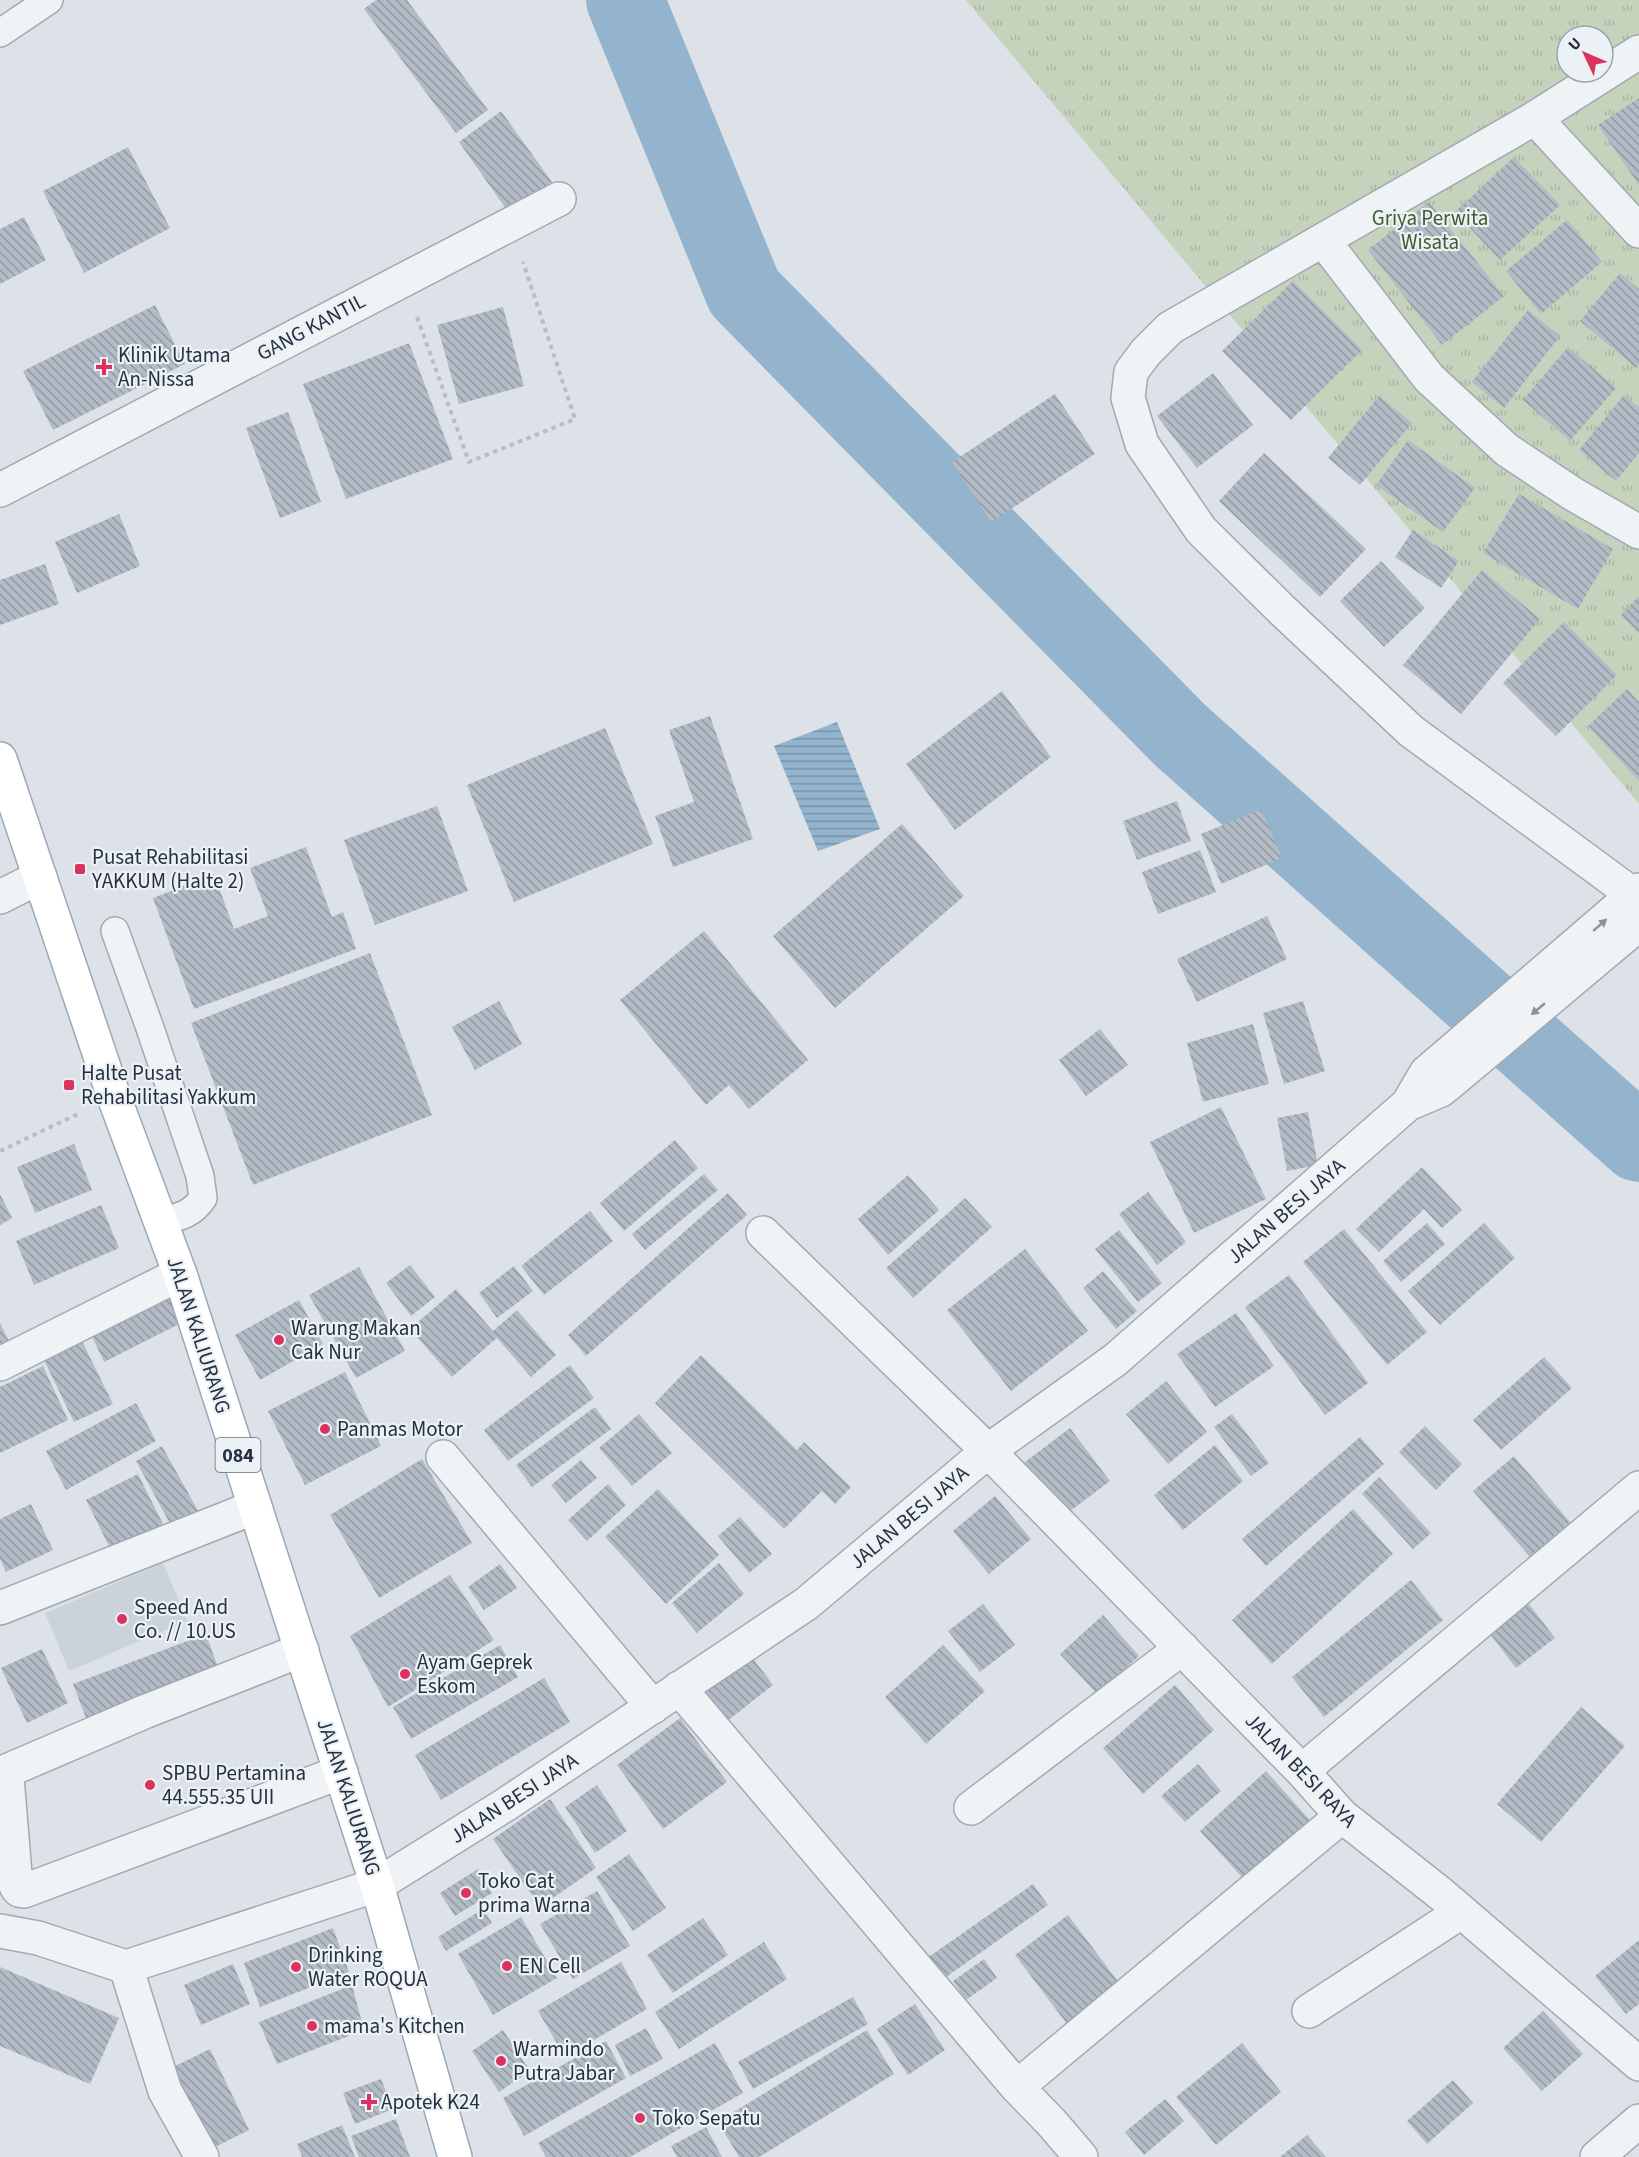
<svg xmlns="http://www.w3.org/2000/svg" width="1639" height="2157" viewBox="0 0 1639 2157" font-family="'Source Sans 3',sans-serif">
<defs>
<pattern id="park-tufts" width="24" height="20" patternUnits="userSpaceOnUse" patternTransform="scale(1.5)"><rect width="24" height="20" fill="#c5d3bd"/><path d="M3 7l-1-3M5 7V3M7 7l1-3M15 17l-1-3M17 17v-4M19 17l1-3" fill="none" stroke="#a9b6a4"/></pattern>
<pattern id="water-rules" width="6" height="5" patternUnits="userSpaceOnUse" patternTransform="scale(1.5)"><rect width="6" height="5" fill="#93b4cc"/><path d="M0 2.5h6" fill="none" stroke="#7893a7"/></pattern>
<pattern id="building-back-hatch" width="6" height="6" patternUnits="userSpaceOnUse" patternTransform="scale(1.5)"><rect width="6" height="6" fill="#b3bcc6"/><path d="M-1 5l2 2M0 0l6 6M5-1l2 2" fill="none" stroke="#9199a2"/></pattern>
</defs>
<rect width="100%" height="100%" fill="#dde2e8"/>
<path fill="#cad2da" d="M 163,1563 L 187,1621 L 69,1671 L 45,1613 Z"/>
<path fill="url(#park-tufts)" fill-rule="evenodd" d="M 966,0 L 1639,0 L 1639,804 ZM 1567,36 L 1603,36 L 1603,72 L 1567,72 Z"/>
<path fill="url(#water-rules)" d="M 837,722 L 880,829 L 818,851 L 774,746 Z"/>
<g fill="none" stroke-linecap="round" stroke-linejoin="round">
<path stroke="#93b4cc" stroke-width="78" d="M 625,0 L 744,292 L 1180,735 L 1639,1143"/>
</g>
<path fill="url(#building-back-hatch)" d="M 376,0 L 407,0 L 488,110 L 456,133 L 364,9 Z
M 1639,98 L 1639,185 L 1598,125 Z
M 501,111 L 552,182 L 509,213 L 459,142 Z
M 128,147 L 170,228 L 84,273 L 43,191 Z
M 1514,157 L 1560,205 L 1500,260 L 1455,212 Z
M 1429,202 L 1504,296 L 1442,345 L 1368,250 Z
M 24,217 L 46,260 L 0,284 L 0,229 Z
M 1567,220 L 1602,262 L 1541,314 L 1506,271 Z
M 1620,273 L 1639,289 L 1639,364 L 1636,368 L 1580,321 Z
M 1293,281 L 1362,350 L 1291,420 L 1222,351 Z
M 155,305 L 185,364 L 53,430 L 23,371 Z
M 503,307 L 524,386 L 459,404 L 437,325 Z
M 1528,310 L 1560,336 L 1504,408 L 1472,382 Z
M 409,343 L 453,459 L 346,499 L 303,384 Z
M 1568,347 L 1616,388 L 1570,441 L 1523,400 Z
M 1213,373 L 1253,425 L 1197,468 L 1157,416 Z
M 1055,394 L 1095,454 L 991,522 L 952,462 Z
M 1624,395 L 1639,407 L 1639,453 L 1616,481 L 1579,450 Z
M 1379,396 L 1412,423 L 1360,485 L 1328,458 Z
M 288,412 L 321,502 L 280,518 L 246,428 Z
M 1408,440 L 1475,488 L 1443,532 L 1376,485 Z
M 1264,453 L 1366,549 L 1320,597 L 1219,501 Z
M 1519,494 L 1613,549 L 1578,609 L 1483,553 Z
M 119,514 L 140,566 L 77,593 L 55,542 Z
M 1413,530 L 1459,561 L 1441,588 L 1395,557 Z
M 1381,561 L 1425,608 L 1384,647 L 1340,601 Z
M 45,564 L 59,604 L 0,625 L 0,580 Z
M 1482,570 L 1540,619 L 1461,714 L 1403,665 Z
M 1639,596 L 1639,633 L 1621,615 Z
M 1564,622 L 1617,675 L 1556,736 L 1503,683 Z
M 1627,689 L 1639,702 L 1639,781 L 1588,726 Z
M 1002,691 L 1051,757 L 955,830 L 906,764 Z
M 710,716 L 753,839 L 673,867 L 655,816 L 694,802 L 669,730 Z
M 605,728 L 653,844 L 514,902 L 467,785 Z
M 1177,801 L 1191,841 L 1137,860 L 1123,821 Z
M 437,806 L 468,891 L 375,925 L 344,840 Z
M 1261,809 L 1282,858 L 1221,884 L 1201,834 Z
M 902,824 L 964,896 L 835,1008 L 773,936 Z
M 306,847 L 332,917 L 343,912 L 356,949 L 194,1009 L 153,898 L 214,874 L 234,929 L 268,916 L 250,868 Z
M 1200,850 L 1216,892 L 1158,914 L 1142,872 Z
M 1267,916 L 1287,959 L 1197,1002 L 1177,959 Z
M 704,931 L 808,1060 L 749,1109 L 729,1085 L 706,1105 L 620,1000 Z
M 370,953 L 432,1115 L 253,1185 L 191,1023 Z
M 499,1001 L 522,1044 L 475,1070 L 452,1027 Z
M 1303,1001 L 1325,1071 L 1284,1084 L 1263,1013 Z
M 1253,1024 L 1269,1084 L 1203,1102 L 1187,1043 Z
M 1100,1029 L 1128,1065 L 1086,1096 L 1059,1060 Z
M 1221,1107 L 1266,1199 L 1194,1233 L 1150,1142 Z
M 1308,1112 L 1318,1165 L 1287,1171 L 1277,1118 Z
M 675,1140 L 698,1168 L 624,1231 L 600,1203 Z
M 74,1144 L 92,1190 L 35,1213 L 17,1167 Z
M 1422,1167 L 1462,1210 L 1442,1228 L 1424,1209 L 1379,1252 L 1356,1229 Z
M 704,1174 L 718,1190 L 645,1250 L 632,1234 Z
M 908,1175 L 939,1210 L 888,1255 L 858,1219 Z
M 1148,1192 L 1186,1242 L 1157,1265 L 1119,1214 Z
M 728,1193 L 747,1215 L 586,1356 L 568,1335 Z
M 0,1194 L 12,1218 L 0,1225 Z
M 965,1198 L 992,1227 L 913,1298 L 886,1268 Z
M 101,1205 L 119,1248 L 34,1285 L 16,1241 Z
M 590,1211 L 613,1241 L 544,1295 L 521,1266 Z
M 1427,1223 L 1445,1244 L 1401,1282 L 1383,1261 Z
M 1484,1223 L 1515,1258 L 1440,1325 L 1408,1291 Z
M 1344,1229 L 1427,1332 L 1387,1365 L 1303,1262 Z
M 1119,1230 L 1162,1283 L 1138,1302 L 1095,1249 Z
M 1025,1249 L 1088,1331 L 1011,1391 L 947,1310 Z
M 410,1265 L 435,1297 L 411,1316 L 386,1283 Z
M 514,1266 L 533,1291 L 497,1318 L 479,1293 Z
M 359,1267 L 405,1351 L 356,1378 L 309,1295 Z
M 1103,1271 L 1137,1311 L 1116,1329 L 1083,1288 Z
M 1289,1275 L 1368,1383 L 1325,1415 L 1245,1307 Z
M 456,1289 L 493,1331 L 517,1310 L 556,1355 L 531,1377 L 497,1338 L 452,1377 L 410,1329 Z
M 173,1293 L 187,1320 L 104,1362 L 91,1334 Z
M 299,1300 L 323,1344 L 260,1380 L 235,1335 Z
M 1236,1313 L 1274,1366 L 1215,1407 L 1177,1354 Z
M 0,1323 L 9,1341 L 0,1346 Z
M 79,1335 L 113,1404 L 74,1422 L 41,1354 Z
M 701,1355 L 797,1450 L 804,1442 L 851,1487 L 835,1504 L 822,1491 L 784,1529 L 655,1403 Z
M 1544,1357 L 1572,1388 L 1501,1450 L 1473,1420 Z
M 570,1365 L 594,1398 L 508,1461 L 484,1430 Z
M 43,1366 L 68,1420 L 0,1453 L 0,1387 Z
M 345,1372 L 381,1446 L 305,1485 L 268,1411 Z
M 1166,1381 L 1207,1432 L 1168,1464 L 1126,1414 Z
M 136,1403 L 156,1441 L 66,1490 L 46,1451 Z
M 595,1407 L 611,1429 L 532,1487 L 516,1465 Z
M 639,1414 L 672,1453 L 632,1486 L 599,1448 Z
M 1232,1414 L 1269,1463 L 1251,1476 L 1214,1427 Z
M 1425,1426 L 1462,1464 L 1436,1490 L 1399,1452 Z
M 1070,1428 L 1110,1481 L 1057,1521 L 1017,1468 Z
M 1360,1437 L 1384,1464 L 1266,1566 L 1242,1539 Z
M 1215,1445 L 1243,1481 L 1183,1530 L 1154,1495 Z
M 162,1446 L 201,1516 L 174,1531 L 136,1461 Z
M 1514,1456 L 1570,1522 L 1530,1557 L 1473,1491 Z
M 422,1459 L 472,1543 L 379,1598 L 330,1515 Z
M 581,1460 L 597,1478 L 566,1503 L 551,1485 Z
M 138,1474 L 163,1524 L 111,1550 L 86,1500 Z
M 1379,1477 L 1431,1533 L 1413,1549 L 1362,1494 Z
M 608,1484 L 626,1505 L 587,1541 L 568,1520 Z
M 658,1489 L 719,1555 L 666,1604 L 605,1537 Z
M 995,1496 L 1031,1539 L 989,1574 L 953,1531 Z
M 31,1504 L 53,1550 L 6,1572 L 0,1559 L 0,1519 Z
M 1353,1509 L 1393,1554 L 1272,1664 L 1232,1620 Z
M 740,1517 L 772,1554 L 749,1573 L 718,1536 Z
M 719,1563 L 744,1594 L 697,1633 L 672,1603 Z
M 500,1564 L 517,1588 L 484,1610 L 468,1587 Z
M 450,1575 L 494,1640 L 388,1707 L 350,1636 Z
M 1411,1580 L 1443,1620 L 1324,1717 L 1292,1677 Z
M 983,1604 L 1015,1645 L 980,1672 L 948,1631 Z
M 1529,1604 L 1555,1638 L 1516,1668 L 1490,1634 Z
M 1103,1615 L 1139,1656 L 1097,1694 L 1060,1654 Z
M 206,1634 L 220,1673 L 88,1723 L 73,1684 Z
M 500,1645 L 518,1677 L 411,1739 L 393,1707 Z
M 943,1645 L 985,1691 L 926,1744 L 885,1697 Z
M 42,1649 L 68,1703 L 27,1723 L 1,1668 Z
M 749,1653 L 773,1685 L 726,1722 L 701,1690 Z
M 544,1678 L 570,1722 L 441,1800 L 415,1755 Z
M 1175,1685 L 1214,1730 L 1143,1794 L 1103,1748 Z
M 1581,1707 L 1625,1746 L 1541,1842 L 1497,1804 Z
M 680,1718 L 727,1782 L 663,1829 L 617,1765 Z
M 1198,1764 L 1221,1791 L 1185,1822 L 1161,1796 Z
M 1266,1771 L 1315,1826 L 1249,1885 L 1200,1831 Z
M 597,1785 L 627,1831 L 595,1853 L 565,1807 Z
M 550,1799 L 596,1868 L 540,1907 L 493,1839 Z
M 629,1854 L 666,1908 L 633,1931 L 596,1877 Z
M 478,1869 L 492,1893 L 455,1916 L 440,1893 Z
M 1033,1884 L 1048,1905 L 939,1982 L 923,1961 Z
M 597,1891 L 630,1946 L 573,1979 L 540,1924 Z
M 483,1909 L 492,1923 L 446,1951 L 438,1937 Z
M 1068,1915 L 1123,1988 L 1070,2028 L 1015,1955 Z
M 521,1917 L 557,1978 L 493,2015 L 458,1954 Z
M 703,1918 L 728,1955 L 673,1993 L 647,1955 Z
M 333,1928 L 349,1972 L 260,2007 L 244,1963 Z
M 1639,1940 L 1639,2004 L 1626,2014 L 1595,1976 Z
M 764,1942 L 787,1979 L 679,2049 L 655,2012 Z
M 984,1959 L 997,1978 L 966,2000 L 953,1981 Z
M 621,1962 L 647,2009 L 565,2057 L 538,2011 Z
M 233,1964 L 250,2004 L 201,2025 L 184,1985 Z
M 0,1967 L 119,2018 L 90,2084 L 0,2046 Z
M 352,1985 L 364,2030 L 277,2064 L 259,2022 Z
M 853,1997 L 868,2024 L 753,2089 L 738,2062 Z
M 915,2004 L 945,2050 L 908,2075 L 877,2029 Z
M 1543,2011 L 1583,2054 L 1542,2091 L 1503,2048 Z
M 646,2028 L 663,2059 L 630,2076 L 615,2045 Z
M 503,2030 L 530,2071 L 499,2092 L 472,2051 Z
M 867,2030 L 894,2074 L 759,2157 L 739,2157 L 718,2122 Z
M 606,2041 L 626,2078 L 524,2136 L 503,2098 Z
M 715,2043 L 743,2093 L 630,2157 L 546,2157 L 538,2143 Z
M 1242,2043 L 1281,2092 L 1216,2145 L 1176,2097 Z
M 210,2049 L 249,2130 L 207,2151 L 167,2070 Z
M 381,2079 L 393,2109 L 355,2124 L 343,2093 Z
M 1453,2080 L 1473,2103 L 1427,2144 L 1407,2121 Z
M 1165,2099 L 1184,2121 L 1144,2155 L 1125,2132 Z
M 396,2119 L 410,2157 L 359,2157 L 351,2136 Z
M 342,2125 L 355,2157 L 302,2157 L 297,2144 Z
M 706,2127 L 722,2157 L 677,2157 L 671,2146 Z
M 1307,2135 L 1326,2157 L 1280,2157 Z"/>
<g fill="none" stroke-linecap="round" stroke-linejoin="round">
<defs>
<path id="lane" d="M 0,33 L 49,0
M 115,931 L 150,1028 L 200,1176 L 203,1198 C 192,1215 178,1217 160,1222"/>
<path id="street" d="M 1535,118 L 1639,52
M 1639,231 L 1535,118 L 1170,328 L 1146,352 L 1131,372 L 1128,398 L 1142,444 L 1201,530 L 1282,610 L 1411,731 L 1639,899
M 1323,240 L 1429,378 L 1507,450 L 1573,494 L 1639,532
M 0,490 L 559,199
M 0,897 L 40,877
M 1409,1102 L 1426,1073 L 1639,890
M 763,1233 L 988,1451 L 1302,1771 L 1342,1816 L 1441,1894 L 1639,2064
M 0,1364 L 180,1274
M 443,1457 L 653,1707
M 0,1608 L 255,1507
M 302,1650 L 144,1712 L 9,1770 L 7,1776 L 8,1790 L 16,1886 L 19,1890 L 24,1891 L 341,1772
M 679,1688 L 1017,2087 L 1051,2122 L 1081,2157
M 1302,1771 L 1639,1488
M 971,1808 L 1182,1648
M 0,1931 L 38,1938 L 126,1967 L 377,1885 L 505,1805 L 806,1604 L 988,1451 L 1115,1360 L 1408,1104 L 1441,1090 L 1452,1081 L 1639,924
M 126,1967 L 165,2091 L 202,2157
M 1309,2011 L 1461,1912
M 1017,2087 L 1342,1816
M 1597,2157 L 1639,2121"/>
<path id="primary" d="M 0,759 L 114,1097 L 180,1274 L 377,1885 L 455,2157"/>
</defs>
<use href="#lane" stroke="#a2a9b2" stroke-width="30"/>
<use href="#street" stroke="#a2a9b2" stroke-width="36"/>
<use href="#primary" stroke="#9ba8b5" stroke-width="36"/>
<path stroke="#b7bdc3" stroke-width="4" stroke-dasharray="4.5 4.5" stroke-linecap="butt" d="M 417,317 L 469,462 L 575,419 L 523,262
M 0,1151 L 78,1114"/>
<use href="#lane" stroke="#f0f3f6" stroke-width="27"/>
<use href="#street" stroke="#f0f3f6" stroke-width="33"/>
<use href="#primary" stroke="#fff" stroke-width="33"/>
</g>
<defs><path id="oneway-solid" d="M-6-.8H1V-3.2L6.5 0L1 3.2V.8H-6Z" transform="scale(1.5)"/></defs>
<g fill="#8a929b">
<use href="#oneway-solid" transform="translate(1600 925) rotate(-41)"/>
<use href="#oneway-solid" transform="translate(1538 1009) rotate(140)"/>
</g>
<g fill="#db335d" stroke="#ecf1f6" stroke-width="2">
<path d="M101 358h6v6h6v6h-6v6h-6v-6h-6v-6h6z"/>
<rect x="74" y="863" width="12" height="12" rx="3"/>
<rect x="63" y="1079" width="12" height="12" rx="3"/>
<circle cx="279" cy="1340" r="6"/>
<circle cx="325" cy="1429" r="6"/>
<circle cx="122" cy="1619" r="6"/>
<circle cx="405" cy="1674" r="6"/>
<circle cx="150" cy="1785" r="6"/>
<circle cx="466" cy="1893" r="6"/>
<circle cx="507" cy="1966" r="6"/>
<circle cx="296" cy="1967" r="6"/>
<circle cx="312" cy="2026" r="6"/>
<circle cx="501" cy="2061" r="6"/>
<path d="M366 2093h6v6h6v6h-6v6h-6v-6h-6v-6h6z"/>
<circle cx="640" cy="2118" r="6"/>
</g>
<g text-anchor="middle" stroke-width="4.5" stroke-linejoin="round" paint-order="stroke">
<rect fill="#ecf1f6" stroke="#616b77" stroke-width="1.5" x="215.5" y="1438" width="45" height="34" rx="4.5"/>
<g font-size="20" font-weight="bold" fill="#253140">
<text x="238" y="1462">084</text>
</g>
<g font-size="21" fill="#3d5d30" stroke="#ecf1f6">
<text x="1430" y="225">Griya Perwita<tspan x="1430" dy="24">Wisata</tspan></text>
</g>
<g font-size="21" fill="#253140" stroke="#ecf1f6">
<text transform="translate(311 327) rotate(-28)" y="7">GANG KANTIL</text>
<text transform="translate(1286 1211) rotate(-41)" y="7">JALAN BESI JAYA</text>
<text transform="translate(199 1335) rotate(72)" y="7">JALAN KALIURANG</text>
<text transform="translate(909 1517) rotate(-40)" y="7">JALAN BESI JAYA</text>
<text transform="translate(1301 1770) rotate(46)" y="7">JALAN BESI RAYA</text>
<text transform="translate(349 1797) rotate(72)" y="7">JALAN KALIURANG</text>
<text transform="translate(514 1798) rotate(-33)" y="7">JALAN BESI JAYA</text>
</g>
<g font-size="21" fill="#253140" stroke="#ecf1f6" text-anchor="start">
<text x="118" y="362">Klinik Utama<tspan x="118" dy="24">An-Nissa</tspan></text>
<text x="92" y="864">Pusat Rehabilitasi<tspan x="92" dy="24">YAKKUM (Halte 2)</tspan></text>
<text x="81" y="1080">Halte Pusat<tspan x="81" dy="24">Rehabilitasi Yakkum</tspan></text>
<text x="291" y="1335">Warung Makan<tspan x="291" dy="24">Cak Nur</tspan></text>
<text x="337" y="1436">Panmas Motor</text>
<text x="134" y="1614">Speed And<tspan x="134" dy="24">Co. // 10.US</tspan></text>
<text x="417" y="1669">Ayam Geprek<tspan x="417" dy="24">Eskom</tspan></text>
<text x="162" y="1780">SPBU Pertamina<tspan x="162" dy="24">44.555.35 UII</tspan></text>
<text x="478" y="1888">Toko Cat<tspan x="478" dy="24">prima Warna</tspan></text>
<text x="308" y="1962">Drinking<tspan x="308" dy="24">Water ROQUA</tspan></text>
<text x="519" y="1973">EN Cell</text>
<text x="324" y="2033">mama's Kitchen</text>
<text x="513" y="2056">Warmindo<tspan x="513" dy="24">Putra Jabar</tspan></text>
<text x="381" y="2109">Apotek K24</text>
<text x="652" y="2125">Toko Sepatu</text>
</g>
</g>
<g transform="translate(1585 54) rotate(314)"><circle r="28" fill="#ecf1f6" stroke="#9ca4ad" stroke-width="1.5"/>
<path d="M0-4.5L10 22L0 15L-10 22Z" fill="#db335d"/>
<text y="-9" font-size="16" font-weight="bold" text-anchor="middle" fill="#253140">U</text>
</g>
</svg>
